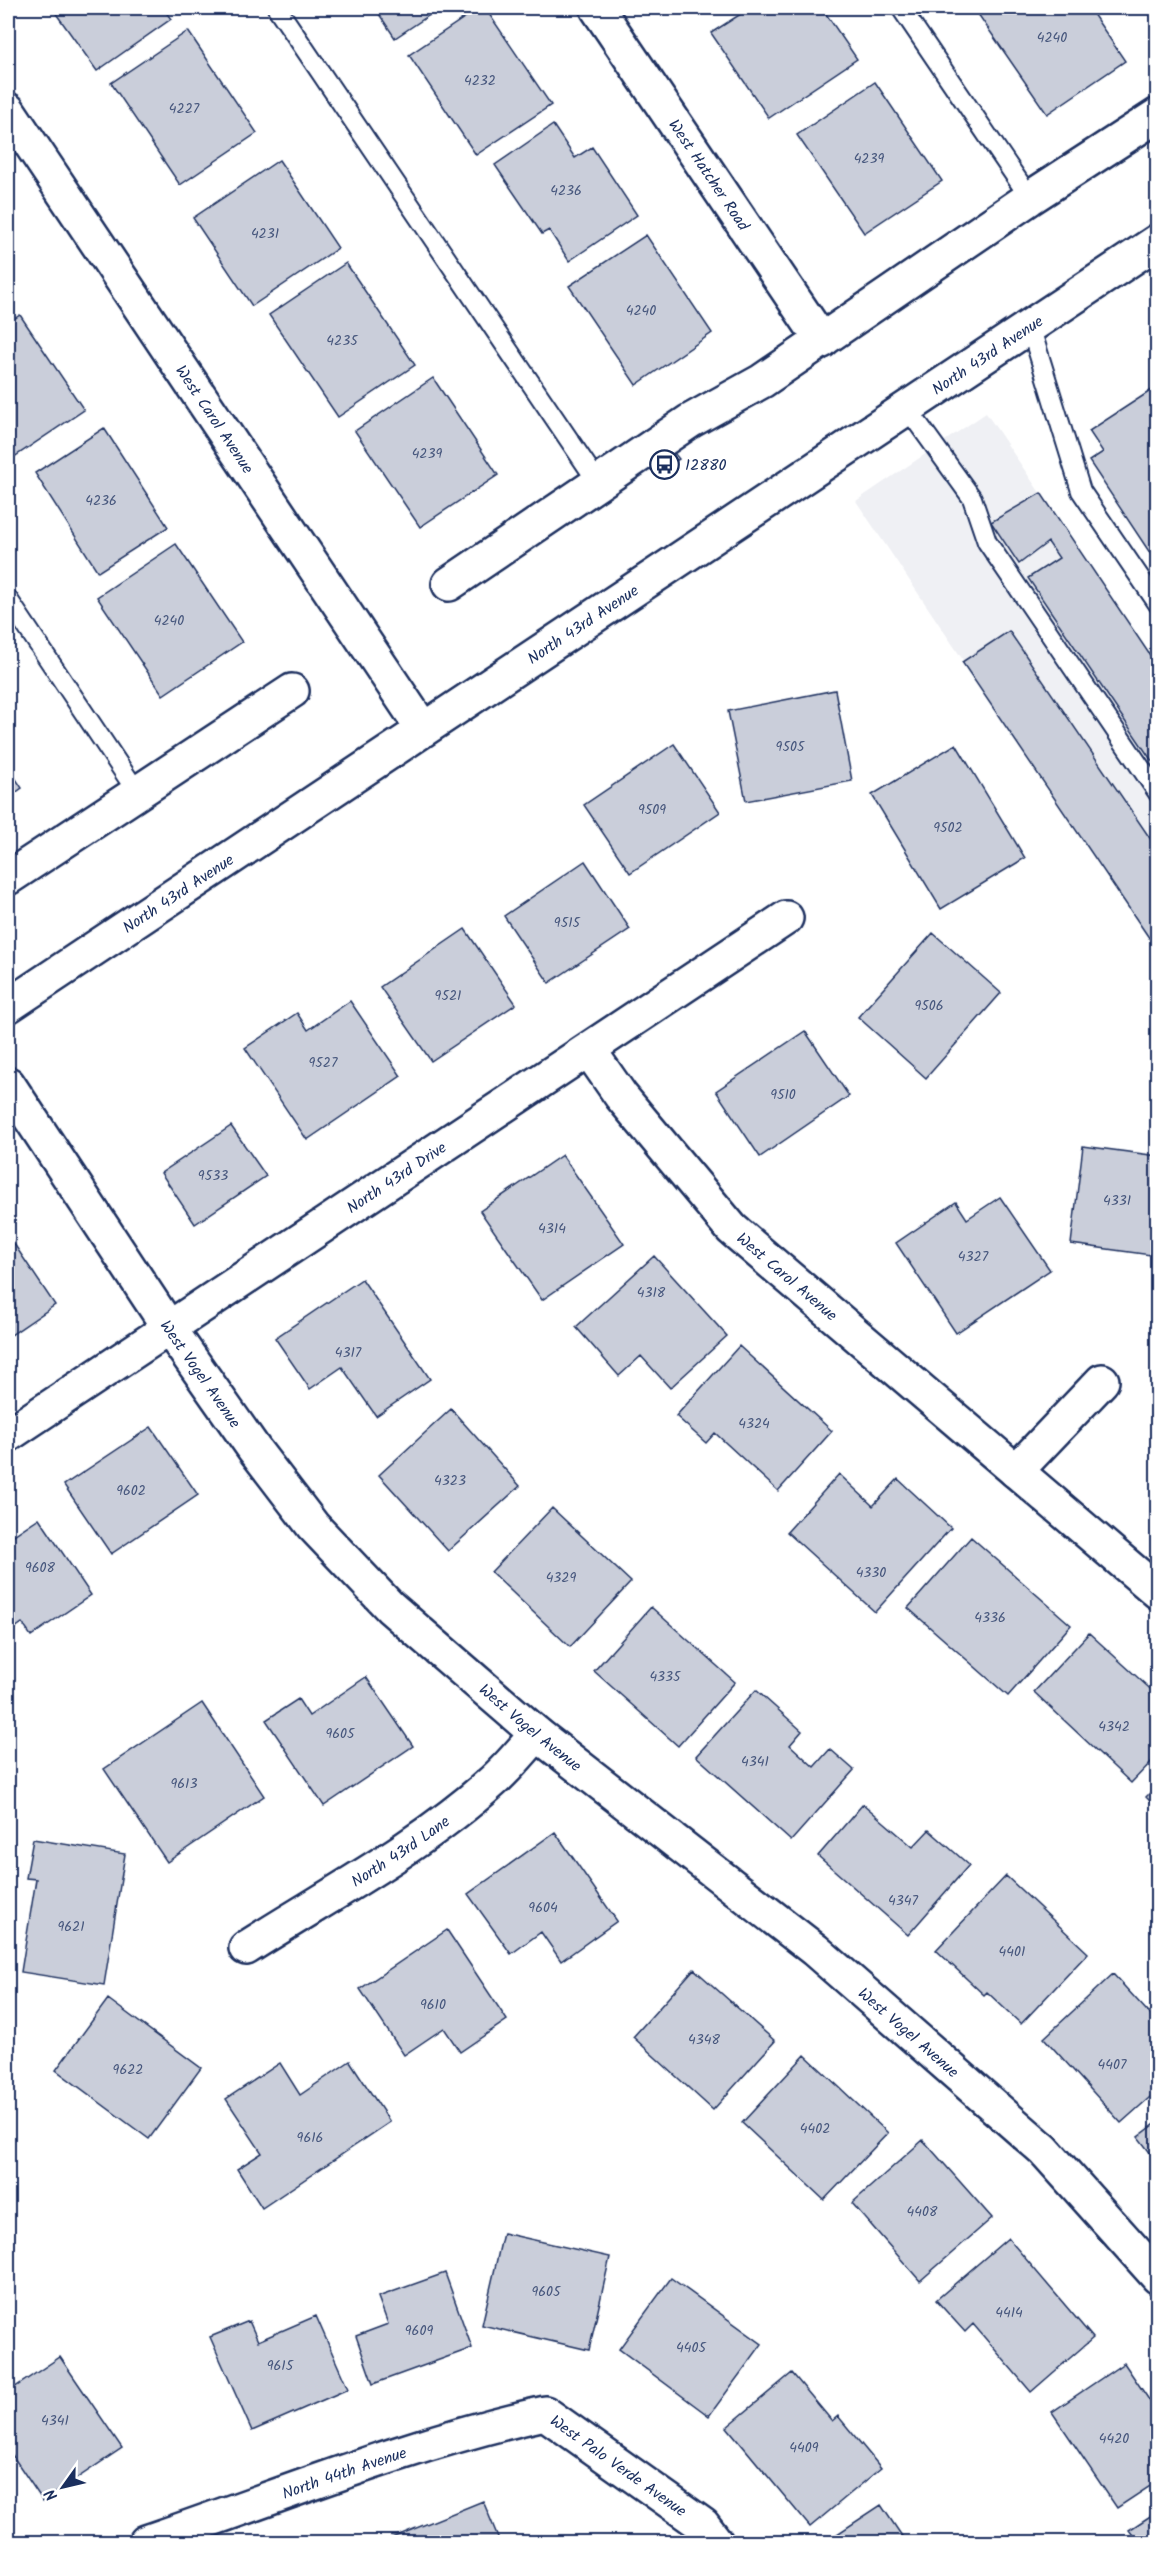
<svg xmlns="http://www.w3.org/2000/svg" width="1165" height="2550" viewBox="0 0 1165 2550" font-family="Kalam,sans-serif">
<rect width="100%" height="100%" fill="#fff"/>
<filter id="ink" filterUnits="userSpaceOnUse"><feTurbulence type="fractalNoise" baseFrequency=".0167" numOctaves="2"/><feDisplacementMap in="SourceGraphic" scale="12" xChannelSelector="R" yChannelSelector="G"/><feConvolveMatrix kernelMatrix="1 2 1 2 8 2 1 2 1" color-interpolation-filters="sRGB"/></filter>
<g filter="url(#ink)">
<path fill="#eff0f4" d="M 986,413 L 1157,666 L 1157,948 L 856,501 Z"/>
<path fill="#caceda" stroke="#1b2f5e" stroke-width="1.5" d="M 52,8 L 163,8 L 171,19 L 97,71 Z
M 375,8 L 440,8 L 395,38 Z
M 479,8 L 485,8 L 551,105 L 476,155 L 409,55 Z
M 750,8 L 822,8 L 857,59 L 769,118 L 711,33 Z
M 987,8 L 1089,8 L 1125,61 L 1047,114 L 978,14 Z
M 188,31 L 257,133 L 180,185 L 111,83 Z
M 875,82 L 942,181 L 864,233 L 797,135 Z
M 553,125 L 575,158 L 592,147 L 637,215 L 569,261 L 549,230 L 542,234 L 495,165 Z
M 279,160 L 338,248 L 252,306 L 193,218 Z
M 646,235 L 712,333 L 636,385 L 569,286 Z
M 346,263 L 415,365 L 338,417 L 269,315 Z
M 20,315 L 84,410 L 8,461 L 8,323 Z
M 433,378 L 498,475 L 420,527 L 355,431 Z
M 1158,386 L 1158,565 L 1089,461 L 1103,452 L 1089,431 Z
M 104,428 L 168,527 L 98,572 L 35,473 Z
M 674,453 L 679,459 L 659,472 L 655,466 Z
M 1041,493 L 1158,667 L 1158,770 L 1028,578 L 1059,558 L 1048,542 L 1019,564 L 991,522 Z
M 176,544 L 242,642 L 163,695 L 97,597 Z
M 1009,631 L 1158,850 L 1158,951 L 962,662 Z
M 835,690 L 852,781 L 746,801 L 728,711 Z
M 674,744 L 720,812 L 630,873 L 584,805 Z
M 956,744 L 1025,858 L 941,909 L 872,795 Z
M 8,767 L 22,788 L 8,798 Z
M 585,861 L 630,929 L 549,983 L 504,916 Z
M 465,929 L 516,1004 L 431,1061 L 380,987 Z
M 933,933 L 1001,993 L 926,1078 L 858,1017 Z
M 350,1001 L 401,1076 L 307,1140 L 245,1048 L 297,1013 L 308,1030 Z
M 805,1031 L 849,1096 L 760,1157 L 716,1091 Z
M 231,1126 L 266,1176 L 195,1224 L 161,1173 Z
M 1083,1146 L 1158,1156 L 1158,1256 L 1071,1244 Z
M 562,1155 L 624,1244 L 542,1300 L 480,1211 Z
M 1000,1197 L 1050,1270 L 956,1333 L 896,1243 L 956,1202 L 967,1219 Z
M 8,1235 L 55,1305 L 8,1337 Z
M 654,1256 L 727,1336 L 670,1388 L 641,1356 L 619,1376 L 576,1327 Z
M 362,1279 L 430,1379 L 376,1416 L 342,1367 L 310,1389 L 275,1338 Z
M 739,1346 L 832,1431 L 778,1491 L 715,1433 L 706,1443 L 676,1416 Z
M 451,1409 L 520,1486 L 448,1551 L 379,1475 Z
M 151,1427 L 198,1495 L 111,1554 L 64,1485 Z
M 839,1474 L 873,1506 L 898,1479 L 951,1528 L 875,1612 L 787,1532 Z
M 552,1508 L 631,1582 L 570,1647 L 491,1572 Z
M 39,1518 L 91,1595 L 31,1636 L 22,1623 L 8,1633 L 8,1539 Z
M 971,1537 L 1071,1625 L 1008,1696 L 908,1608 Z
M 651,1607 L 735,1682 L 678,1746 L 594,1671 Z
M 1089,1633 L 1158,1696 L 1158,1755 L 1131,1783 L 1034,1692 Z
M 366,1677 L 413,1746 L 324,1806 L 266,1720 L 298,1699 L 309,1716 Z
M 756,1690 L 802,1731 L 790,1745 L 814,1767 L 830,1749 L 854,1770 L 791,1841 L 696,1756 Z
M 202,1703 L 264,1796 L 167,1862 L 104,1769 Z
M 1158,1785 L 1158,1809 L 1146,1797 Z
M 863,1804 L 913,1847 L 929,1830 L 969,1865 L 908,1935 L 818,1856 Z
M 555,1832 L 617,1921 L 561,1961 L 541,1932 L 511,1954 L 468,1894 Z
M 33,1839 L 125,1854 L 104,1985 L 21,1972 L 36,1879 L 26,1878 Z
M 1006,1876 L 1088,1953 L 1021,2024 L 987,1992 L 984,1995 L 936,1950 Z
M 447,1930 L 507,2020 L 460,2052 L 444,2028 L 404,2055 L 360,1989 Z
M 694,1969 L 775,2041 L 713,2110 L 633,2037 Z
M 1113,1974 L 1158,2023 L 1158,2090 L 1121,2123 L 1044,2038 Z
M 108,1999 L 201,2068 L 149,2139 L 56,2070 Z
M 805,2055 L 888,2133 L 824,2200 L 742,2123 Z
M 350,2061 L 390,2122 L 262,2208 L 237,2169 L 262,2153 L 226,2099 L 280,2063 L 300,2095 Z
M 1158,2122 L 1158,2163 L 1138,2137 Z
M 923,2140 L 992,2218 L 920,2281 L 852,2203 Z
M 503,2233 L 610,2257 L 589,2350 L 482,2325 Z
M 1008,2238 L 1093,2338 L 1031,2392 L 973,2324 L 965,2332 L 936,2300 Z
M 445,2273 L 472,2348 L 373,2384 L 356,2336 L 388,2324 L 378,2297 Z
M 671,2278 L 762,2344 L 709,2416 L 619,2349 Z
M 316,2316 L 348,2389 L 252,2431 L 210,2337 L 249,2321 L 258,2341 Z
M 60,2357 L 122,2448 L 43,2501 L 8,2449 L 8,2392 Z
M 1124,2363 L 1158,2413 L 1158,2462 L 1155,2464 L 1158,2481 L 1117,2508 L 1052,2412 Z
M 792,2373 L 832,2421 L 838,2416 L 881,2468 L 810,2527 L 727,2427 Z
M 483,2501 L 500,2542 L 391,2542 L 389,2539 Z
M 881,2505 L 906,2542 L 825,2542 Z
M 1158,2511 L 1158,2542 L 1138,2542 L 1129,2530 Z"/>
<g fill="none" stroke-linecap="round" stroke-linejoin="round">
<defs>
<path id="lane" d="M 277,8 L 599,484
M 901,8 L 1030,198
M 1030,326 L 1081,491 L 1158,604
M 907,408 L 972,498 L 987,542 L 1158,793
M 8,599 L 137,792"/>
<g id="street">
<path id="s1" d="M 597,8 L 822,341"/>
<path d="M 449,584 L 690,421 L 762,381 L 1030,198 L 1158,115"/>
<path d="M 8,878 L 292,691"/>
<path id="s2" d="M 589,1050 L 621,1096 L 732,1229 L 1158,1592"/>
<path id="s3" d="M 8,1084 L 169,1328 L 254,1449 L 313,1526 L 390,1607 L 537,1734 L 815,1950 L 1044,2150 L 1158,2277"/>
<path id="s4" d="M 8,1435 L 786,918"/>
<path d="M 1016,1471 L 1102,1381"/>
<path id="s5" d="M 246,1948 C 329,1895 420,1847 493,1781 C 509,1767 523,1749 537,1734"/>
<path id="s6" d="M 146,2542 C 278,2497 409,2443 545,2413 L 703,2525 L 716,2542"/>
</g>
<g id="secondary">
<path id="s7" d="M 8,110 L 423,729"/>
<path id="s8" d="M 8,1006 L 1158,241"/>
</g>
</defs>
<use href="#lane" stroke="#1b2f5e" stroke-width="22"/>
<use href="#street" stroke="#1b2f5e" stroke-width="38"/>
<use href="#secondary" stroke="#1b2f5e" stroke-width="38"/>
<use href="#lane" stroke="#fff" stroke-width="18"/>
<use href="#street" stroke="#fff" stroke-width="33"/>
<use href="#secondary" stroke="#fff" stroke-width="33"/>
</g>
</g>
<defs>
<symbol id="bus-ring" viewBox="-11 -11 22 22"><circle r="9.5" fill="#fff" stroke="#1b2f5e" stroke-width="1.5"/><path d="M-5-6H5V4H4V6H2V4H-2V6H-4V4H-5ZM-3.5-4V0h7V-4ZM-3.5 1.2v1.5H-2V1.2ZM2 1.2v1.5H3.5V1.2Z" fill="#1b2f5e"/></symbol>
</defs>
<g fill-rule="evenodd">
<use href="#bus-ring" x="648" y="448" width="33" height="33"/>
</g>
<g text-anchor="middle" stroke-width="5" stroke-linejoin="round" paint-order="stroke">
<g font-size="14" fill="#47577d">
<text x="1052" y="42">4240</text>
<text x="480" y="85">4232</text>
<text x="184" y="113">4227</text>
<text x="869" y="163">4239</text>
<text x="566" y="195">4236</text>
<text x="265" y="238">4231</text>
<text x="641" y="315">4240</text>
<text x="342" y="345">4235</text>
<text x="427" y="458">4239</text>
<text x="101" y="505">4236</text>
<text x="169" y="625">4240</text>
<text x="790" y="751">9505</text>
<text x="652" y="814">9509</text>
<text x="948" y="832">9502</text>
<text x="567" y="927">9515</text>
<text x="448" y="1000">9521</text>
<text x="929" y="1010">9506</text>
<text x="323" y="1067">9527</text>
<text x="783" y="1099">9510</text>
<text x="213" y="1180">9533</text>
<text x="1117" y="1205">4331</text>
<text x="552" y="1233">4314</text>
<text x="973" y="1261">4327</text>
<text x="651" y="1297">4318</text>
<text x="348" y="1357">4317</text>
<text x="754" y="1428">4324</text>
<text x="450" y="1485">4323</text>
<text x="131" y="1495">9602</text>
<text x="40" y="1572">9608</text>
<text x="871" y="1577">4330</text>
<text x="561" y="1582">4329</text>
<text x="990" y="1622">4336</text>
<text x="665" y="1681">4335</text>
<text x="1114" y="1731">4342</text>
<text x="340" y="1738">9605</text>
<text x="755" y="1766">4341</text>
<text x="184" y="1788">9613</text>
<text x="903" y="1905">4347</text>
<text x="543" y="1912">9604</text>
<text x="71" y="1931">9621</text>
<text x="1012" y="1956">4401</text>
<text x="433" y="2009">9610</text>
<text x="704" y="2044">4348</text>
<text x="1112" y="2069">4407</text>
<text x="128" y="2074">9622</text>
<text x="815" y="2133">4402</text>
<text x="310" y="2142">9616</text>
<text x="922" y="2216">4408</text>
<text x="546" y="2296">9605</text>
<text x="1009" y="2317">4414</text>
<text x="419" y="2335">9609</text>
<text x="691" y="2352">4405</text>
<text x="280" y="2370">9615</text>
<text x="55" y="2425">4341</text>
<text x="1114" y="2443">4420</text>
<text x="804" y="2452">4409</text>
</g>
<g font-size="16" fill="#1b2f5e" stroke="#fff">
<text dy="6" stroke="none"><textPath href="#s1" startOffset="201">West Hatcher Road</textPath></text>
<text dy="6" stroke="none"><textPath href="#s8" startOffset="1176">North 43rd Avenue</textPath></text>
<text dy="6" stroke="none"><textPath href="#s7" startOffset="372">West Carol Avenue</textPath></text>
<text dy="6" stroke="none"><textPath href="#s8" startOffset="690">North 43rd Avenue</textPath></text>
<text dy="6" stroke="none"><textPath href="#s8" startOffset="204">North 43rd Avenue</textPath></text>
<text dy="6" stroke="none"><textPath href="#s4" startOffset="466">North 43rd Drive</textPath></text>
<text dy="6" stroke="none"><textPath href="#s2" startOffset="302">West Carol Avenue</textPath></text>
<text dy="6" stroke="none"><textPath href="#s3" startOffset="348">West Vogel Avenue</textPath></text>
<text dy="6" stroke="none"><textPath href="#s3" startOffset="834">West Vogel Avenue</textPath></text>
<text dy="6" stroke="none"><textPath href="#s5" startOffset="182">North 43rd Lane</textPath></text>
<text dy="6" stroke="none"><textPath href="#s3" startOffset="1320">West Vogel Avenue</textPath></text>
<text dy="6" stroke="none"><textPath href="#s6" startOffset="510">West Palo Verde Avenue</textPath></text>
<text dy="6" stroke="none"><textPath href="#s6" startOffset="210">North 44th Avenue</textPath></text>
</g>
<g font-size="16" fill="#1b2f5e" stroke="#fff" text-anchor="start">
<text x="685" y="470">12880</text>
</g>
</g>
<rect width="1165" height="2550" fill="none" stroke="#fff" stroke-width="30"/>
<rect x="15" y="15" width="1135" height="2520" fill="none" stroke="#1b2f5e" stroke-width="2" filter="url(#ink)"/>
<g transform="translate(63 2487) rotate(236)" stroke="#ffffff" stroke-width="4.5" paint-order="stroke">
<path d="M0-4.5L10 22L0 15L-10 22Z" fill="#1b2f5e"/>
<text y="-9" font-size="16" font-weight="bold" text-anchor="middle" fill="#1b2f5e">N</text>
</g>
</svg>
